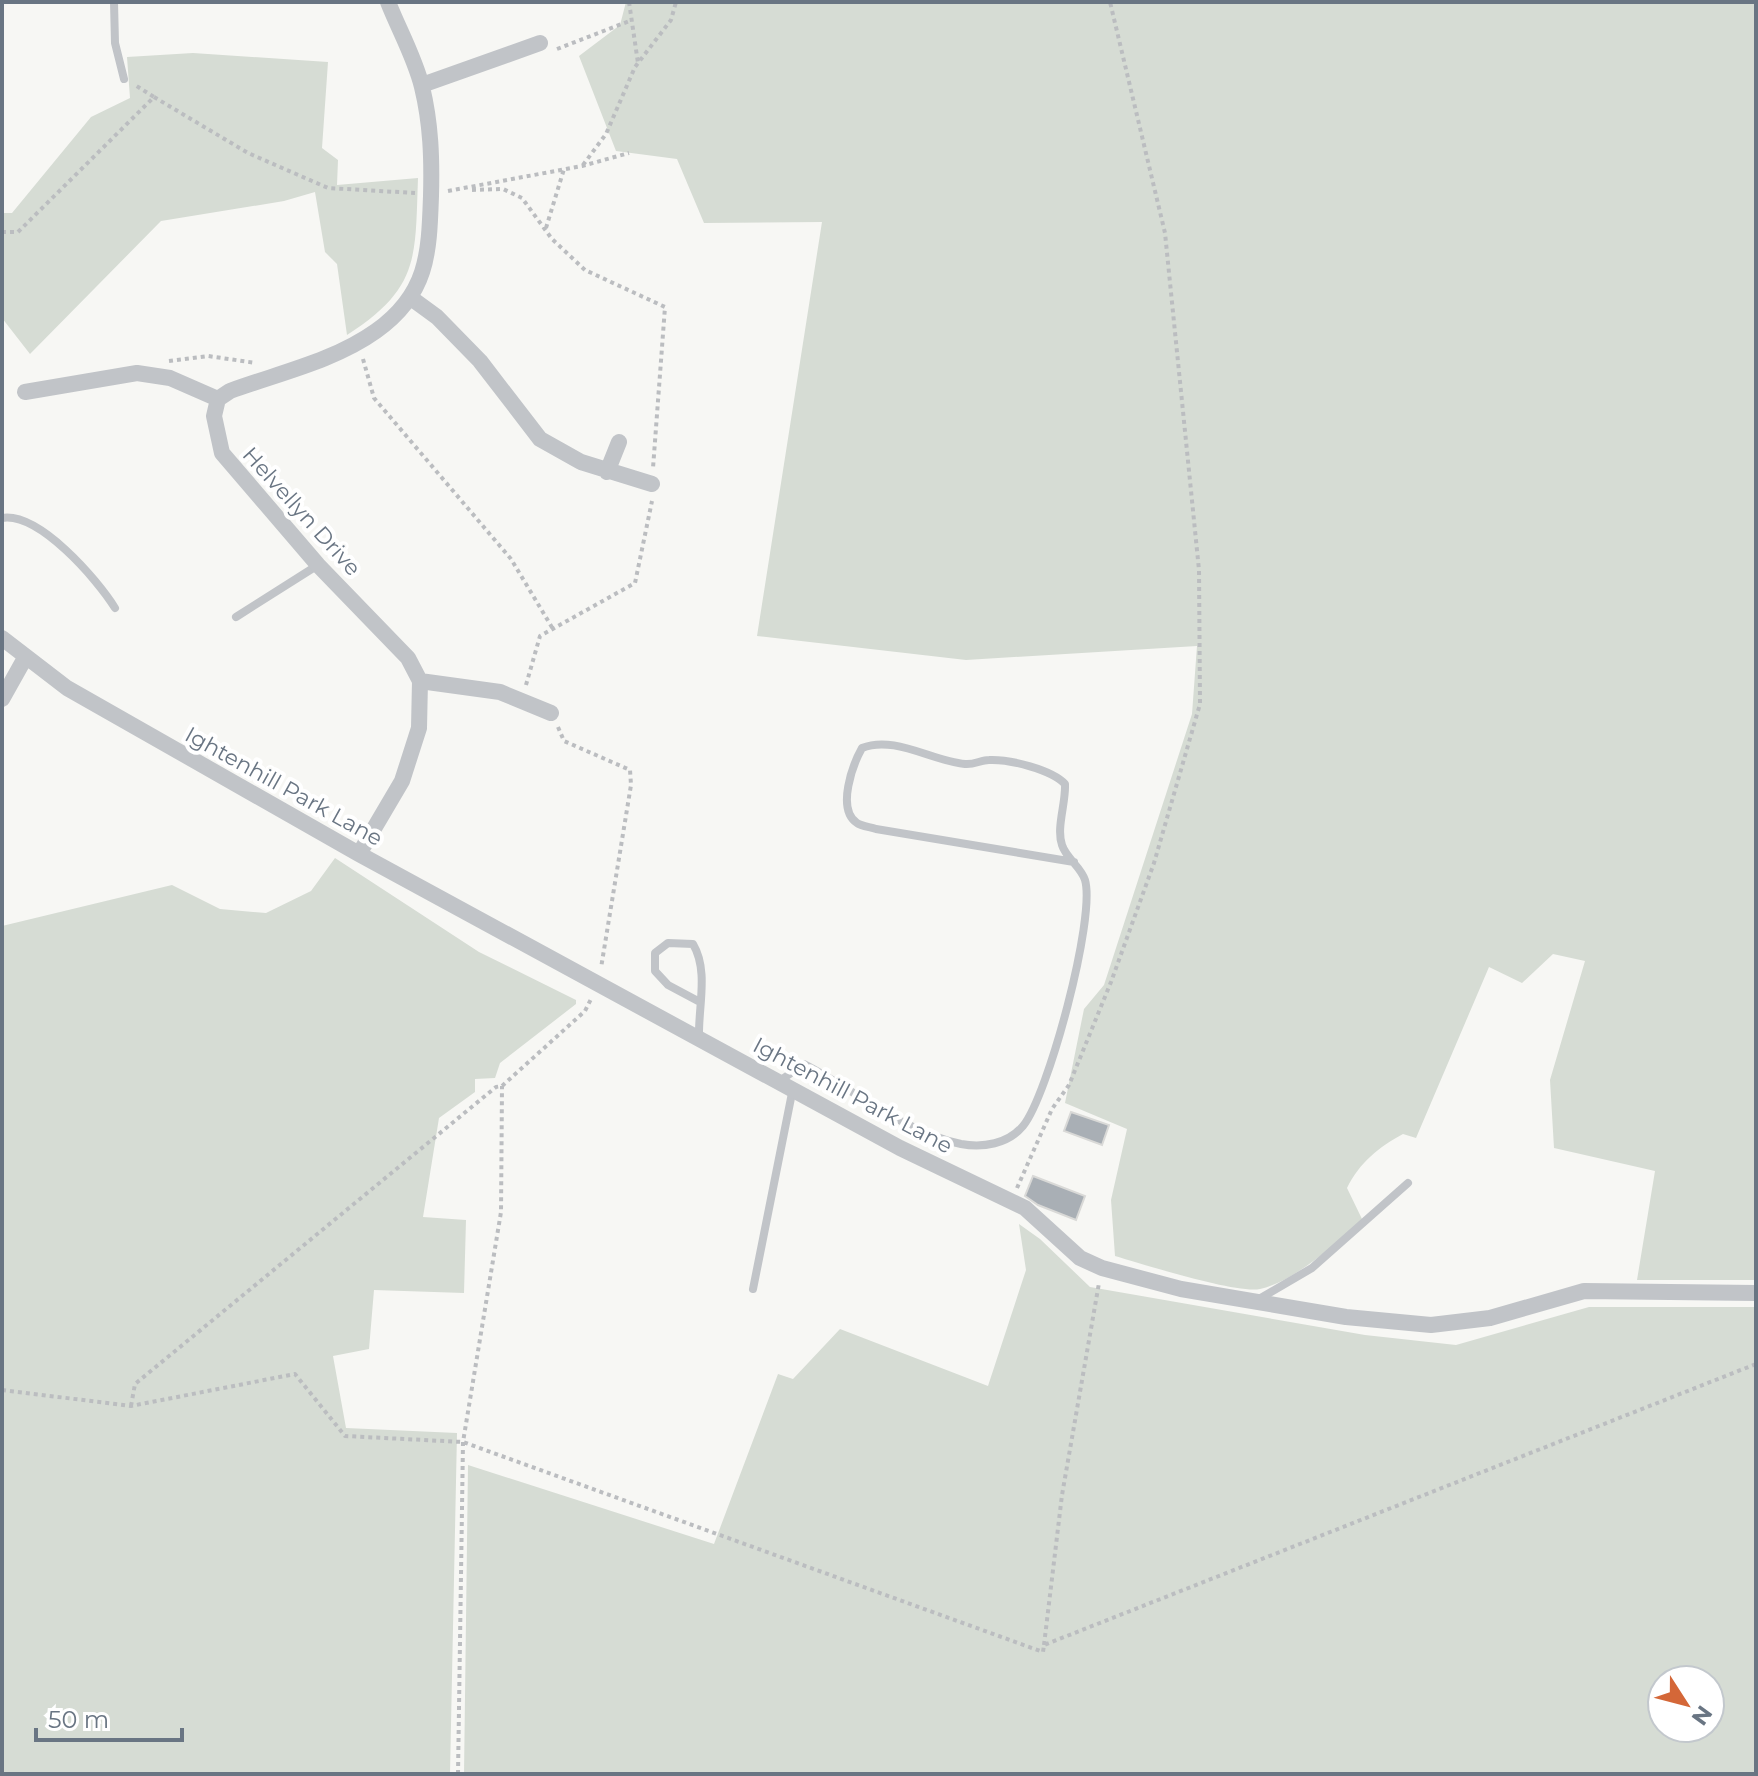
<svg xmlns="http://www.w3.org/2000/svg" width="1758" height="1776" viewBox="0 0 1758 1776" font-family="Montserrat,sans-serif">
<rect width="100%" height="100%" fill="#f7f7f4"/>
<path fill="#d6dcd4" fill-rule="evenodd" d="M 626,2 L 1756,2 L 1756,1280 L 1637,1280 L 1655,1171 L 1554,1148 L 1550,1080 L 1585,961 L 1553,954 L 1522,983 L 1489,967 L 1416,1138 L 1403,1134 C 1379,1147 1360,1162 1347,1188 L 1362,1219 C 1337,1243 1295,1281 1260,1289 C 1237,1294 1142,1264 1115,1256 L 1111,1200 L 1127,1129 L 1065,1103 L 1084,1009 L 1104,985 L 1192,714 L 1197,646 L 966,660 L 757,636 L 822,222 L 704,223 L 677,159 L 616,151 L 579,56 L 620,25 Z
M 193,53 L 328,62 L 322,148 L 338,160 L 337,185 L 418,178 C 415,258 420,288 347,335 L 337,264 L 325,252 L 315,192 L 284,201 L 161,221 L 30,354 L 2,318 L 2,213 L 12,213 L 91,117 L 130,98 L 127,57 Z
M 335,858 L 479,952 L 576,1000 L 576,1004 L 500,1063 L 495,1078 L 475,1079 L 475,1092 L 439,1118 L 423,1217 L 466,1220 L 464,1293 L 374,1290 L 369,1349 L 333,1356 L 346,1428 L 457,1433 L 450,1774 L 2,1774 L 2,926 L 172,885 L 220,909 L 266,913 L 311,891 Z
M 1019,1224 L 1040,1239 L 1090,1287 L 1365,1335 L 1456,1345 L 1589,1307 L 1756,1307 L 1756,1774 L 464,1774 L 468,1465 L 714,1544 L 778,1374 L 793,1379 L 840,1329 L 988,1386 L 1026,1270 ZM 1662,1680 L 1710,1680 L 1710,1728 L 1662,1728 Z"/>
<path fill="#a9afb5" stroke="#d9d9d7" stroke-width="2" d="M 1071,1112 L 1109,1125 L 1102,1145 L 1064,1131 Z
M 1033,1176 L 1085,1196 L 1076,1220 L 1038,1205 L 1025,1196 Z"/>
<g fill="none" stroke-linecap="round" stroke-linejoin="round">
<path stroke="#bbbdc0" stroke-width="4" stroke-dasharray="4 4" stroke-linecap="butt" d="M 629,2 L 638,63
M 557,49 L 632,20
M 154,97 L 248,153 L 328,188 L 415,193
M 583,165 L 606,134 L 635,67 L 671,20 L 676,2
M 472,190 L 503,189 L 522,198 L 552,239 L 585,270 L 665,307 L 653,468
M 448,191 L 582,166 L 629,153
M 546,228 L 564,169
M 2,232 L 18,232 L 154,97 L 135,85
M 363,359 L 374,398 L 511,559 L 553,629
M 169,361 L 208,356 L 256,363
M 526,685 L 540,636 L 635,583 L 652,501
M 558,727 L 564,741 L 630,770 L 631,785 L 601,968
M 1017,1188 L 1052,1109 L 1069,1085 L 1111,982 L 1154,863 L 1200,704 L 1199,570 L 1165,233 L 1110,2
M 2,1390 L 131,1406 L 295,1374 L 345,1436 L 463,1442 L 1043,1652 L 1044,1645 L 1756,1364
M 131,1406 L 135,1384 L 496,1087 L 502,1086 L 585,1011 L 591,999
M 1044,1645 L 1062,1495 L 1099,1283
M 458,1774 L 463,1442 L 501,1212 L 502,1086"/>
<path stroke="#c1c4c8" stroke-width="8" d="M 114,2 L 115,43 L 124,79
M 2,518 C 39,512 97,579 115,608
M 236,617 L 318,565
M 698,1001 L 668,985 L 655,971 L 655,953 L 668,943 L 693,944 C 709,971 698,1007 699,1038
M 781,1080 L 804,1064 C 855,1090 904,1132 961,1144 C 983,1148 1008,1144 1023,1126 C 1048,1096 1096,918 1085,880 C 1081,867 1066,858 1062,845 C 1056,828 1066,803 1065,784 C 1052,770 1010,759 989,760 C 981,760 974,765 965,764 C 932,761 894,735 862,748 C 853,764 836,809 857,823 C 861,826 870,827 876,829 L 1074,862
M 753,1289 L 793,1088
M 1259,1299 L 1312,1268 L 1408,1183"/>
<path stroke="#c1c4c8" stroke-width="16" d="M 422,85 L 540,43
M 411,298 L 437,317 L 480,361 L 540,439 L 581,462 L 652,484
M 25,392 L 137,373 L 170,378 L 218,399
M 607,472 L 619,442
M 2,638 L 67,688 L 359,854 L 900,1148 L 1025,1208 L 1080,1258 L 1102,1268 L 1181,1289 L 1346,1317 L 1431,1325 L 1490,1318 L 1584,1291 L 1756,1293
M 420,681 L 500,692 L 551,713
M 2,699 L 25,658
M 359,854 L 402,781 L 419,728 L 420,681 L 408,658 L 318,565 L 222,453 L 214,416 L 218,399 L 230,391 C 279,373 334,361 376,331 C 428,294 429,254 431,196 C 432,159 431,124 422,87 C 415,58 399,30 388,2"/>
</g>
<g text-anchor="middle" stroke-width="8" stroke-linejoin="round" paint-order="stroke">
<g font-size="22" fill="#697583" stroke="#fff">
<text transform="translate(302 511) rotate(48)" y="8">Helvellyn Drive</text>
<text transform="translate(284 786) rotate(29)" y="8">Ightenhill Park Lane</text>
<text transform="translate(853 1095) rotate(28)" y="8">Ightenhill Park Lane</text>
</g>
</g>
<rect width="1758" height="1776" fill="none" stroke="#697583" stroke-width="8"/>
<g transform="translate(1686 1704) rotate(126)"><circle r="38" fill="#ffffff" stroke="#c3c8cd" stroke-width="2"/>
<path d="M0-6L14 30L0 20L-14 30Z" fill="#d46738"/>
<text y="-12" font-size="22" font-weight="bold" text-anchor="middle" fill="#697583">N</text>
</g>
<path d="M36 1728v12h146v-12" fill="none" stroke="#697583" stroke-width="4"/>
<text x="48" y="1728" font-size="24" fill="#697583" stroke="#ffffff" stroke-width="6" paint-order="stroke">50 m</text>
</svg>
